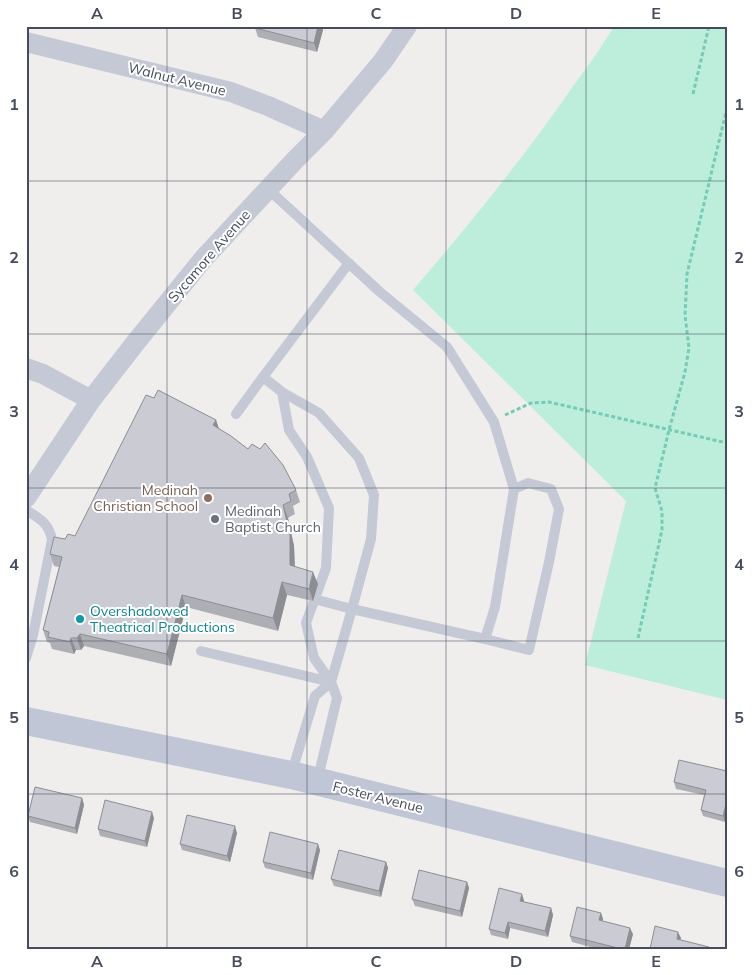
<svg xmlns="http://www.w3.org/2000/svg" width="753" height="975" viewBox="0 0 753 975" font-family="Mulish,sans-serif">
<rect width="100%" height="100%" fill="#f0eeed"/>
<path fill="#bceedb" d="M 614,26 L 727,26 L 727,700 L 585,665 L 626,501 L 413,290 C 468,226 521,161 569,92 C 584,71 601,49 614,26 Z"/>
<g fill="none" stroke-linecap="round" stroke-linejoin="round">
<path stroke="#75cbb5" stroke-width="3" stroke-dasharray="4 2.5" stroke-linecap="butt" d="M 693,94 L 709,26
M 505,415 L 531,403 L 549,402 L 727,443
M 638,638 L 662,530 L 662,511 L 655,488 L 669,430 L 685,372 L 689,348 L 685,315 L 687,274 L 727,108"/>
<path stroke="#c4c9d5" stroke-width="10" d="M 268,189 L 380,292 L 447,347 L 494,422 L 514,489 L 495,607 L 485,639 L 352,609 L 331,682 L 315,696 L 291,775
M 263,377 L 349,263
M 282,392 L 319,413 L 359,458 L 374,495 L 371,539 L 352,609 L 314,599
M 236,414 L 263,377 L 282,392 L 289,430 L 307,457 L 329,508 L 326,568 L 306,623 L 314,658 L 331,682 L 337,698 L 317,782
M 26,510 C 40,519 49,523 52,540 L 33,635 L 26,658
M 485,639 L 529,650 L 549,562 L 559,509 L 551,489 L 528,483 L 514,489
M 201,651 L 331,682"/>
<path stroke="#c4c9d5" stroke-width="20" d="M 26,42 L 231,92 L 268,106 L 324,131
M 26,368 L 43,374 L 91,400
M 26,498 L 91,400 L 136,342 L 204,258 L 296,159 L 324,131 L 383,61 L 407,26"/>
<path stroke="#c0c6d6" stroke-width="28" d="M 26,721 L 291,775 L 727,883"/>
</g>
<path fill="#aeafb5" d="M 255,26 L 321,26 L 323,30 L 317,52 L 258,37 L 255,28 Z
M 154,398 L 216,420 L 219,429 L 296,490 L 300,502 L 293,506 L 295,514 L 288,518 L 294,546 L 295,566 L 318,584 L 313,601 L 287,595 L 278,631 L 186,607 L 171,666 L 84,646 L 81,650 L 76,650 L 74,654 L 52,649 L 50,643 L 47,642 L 43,630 L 59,567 L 54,566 L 50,554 L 65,539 L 75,536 Z
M 727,771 L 725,822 L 703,816 L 701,810 L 704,795 L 676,789 L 674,782 Z
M 82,798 L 84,805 L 77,834 L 30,822 L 28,816 Z
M 154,818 L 147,847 L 100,836 L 98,829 Z
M 237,833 L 230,862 L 182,850 L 180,844 Z
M 320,850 L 313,880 L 265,868 L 263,862 Z
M 386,862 L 388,868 L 381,897 L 334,886 L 331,879 Z
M 467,882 L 469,888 L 462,917 L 415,906 L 412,899 Z
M 524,900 L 524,902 L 551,908 L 553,915 L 548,937 L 510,928 L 508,939 L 491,935 L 489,929 Z
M 601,913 L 603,919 L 603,921 L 633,934 L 629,949 L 598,949 L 572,942 L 570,936 Z"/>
<path fill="#8d8e94" d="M 318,26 L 321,26 L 323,30 L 317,52 L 314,43 Z
M 216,420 L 220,432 L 213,425 Z
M 283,505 L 288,518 L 294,546 L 295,577 L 290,565 Z
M 313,572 L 318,584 L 313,601 L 309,589 Z
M 282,582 L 287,595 L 278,631 L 273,618 Z
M 182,595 L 186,607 L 171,666 L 167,654 Z
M 80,634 L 84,646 L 81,650 L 77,638 Z
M 71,638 L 76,650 L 74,654 L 70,642 Z
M 82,798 L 84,805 L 77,834 L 75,828 Z
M 727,800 L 727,816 L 725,822 L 723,816 Z
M 152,812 L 154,818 L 147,847 L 145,841 Z
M 235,826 L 237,833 L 230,862 L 227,856 Z
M 318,844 L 320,850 L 313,880 L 311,873 Z
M 386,862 L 388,868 L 381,897 L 379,891 Z
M 467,882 L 469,888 L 462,917 L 460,911 Z
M 522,894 L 524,900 L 523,907 L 520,901 Z
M 551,908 L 553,915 L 548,937 L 545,931 Z
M 601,913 L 603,919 L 601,926 L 599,920 Z
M 508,922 L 510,928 L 508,939 L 505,933 Z
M 630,928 L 633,934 L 629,949 L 625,949 Z
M 678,932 L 681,938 L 679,945 L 677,939 Z"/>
<path fill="#cacbd3" stroke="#8d8e94" d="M 255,26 L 318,26 L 314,43 L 255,28 Z
M 158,390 L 216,420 L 213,425 L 231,436 L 248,449 L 252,444 L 260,449 L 265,443 L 283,465 L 296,490 L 289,494 L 291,501 L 283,505 L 290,534 L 290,565 L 313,572 L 309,589 L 282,582 L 273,618 L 182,595 L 167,654 L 80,634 L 77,638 L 71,638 L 70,642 L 48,637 L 49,632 L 43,630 L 62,557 L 50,554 L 54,537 L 65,539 L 68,534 L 75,536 L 146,395 L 154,398 Z
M 679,760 L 727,771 L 727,800 L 723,816 L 701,810 L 706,790 L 674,782 Z
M 35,787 L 82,798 L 75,828 L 28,816 Z
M 105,800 L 152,812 L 145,841 L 98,829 Z
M 187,815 L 235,826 L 227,856 L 180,844 Z
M 270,832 L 318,844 L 311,873 L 263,862 Z
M 339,850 L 386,862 L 379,891 L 331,879 Z
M 419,870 L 467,882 L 460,911 L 412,899 Z
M 499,888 L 522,894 L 520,901 L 551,908 L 545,931 L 508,922 L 505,933 L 489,929 Z
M 577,907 L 601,913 L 599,920 L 630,928 L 625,949 L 622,949 L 570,936 Z
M 655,926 L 678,932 L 677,939 L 709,947 L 708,949 L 650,949 Z"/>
<path fill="none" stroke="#464c5b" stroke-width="1" stroke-opacity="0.55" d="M 167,26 L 167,949M 307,26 L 307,949M 446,26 L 446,949M 586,26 L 586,949M 26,181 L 727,181M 26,334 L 727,334M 26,488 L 727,488M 26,641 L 727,641M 26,794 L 727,794"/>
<circle fill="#8d6e63" stroke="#fff" stroke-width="2" cx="208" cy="498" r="5"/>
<circle fill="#6b7280" stroke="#fff" stroke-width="2" cx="215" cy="519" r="5"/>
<circle fill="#0f9aa8" stroke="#fff" stroke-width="2" cx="80" cy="619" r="5"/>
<g text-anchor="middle" stroke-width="4" stroke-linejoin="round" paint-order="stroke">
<g font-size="14" fill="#464c5b" stroke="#fff">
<text transform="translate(177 79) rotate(14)" y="5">Walnut Avenue</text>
<text transform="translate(209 256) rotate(-49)" y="5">Sycamore Avenue</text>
<text transform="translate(378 797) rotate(14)" y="5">Foster Avenue</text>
</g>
<g font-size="14" fill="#785e54" stroke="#fff" text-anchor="end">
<text x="198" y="495">Medinah<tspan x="198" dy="16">Christian School</tspan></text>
</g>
<g font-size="14" fill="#5b616d" stroke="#fff" text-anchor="start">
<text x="225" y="516">Medinah<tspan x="225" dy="16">Baptist Church</tspan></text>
</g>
<g font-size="14" fill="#0d838f" stroke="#fff" text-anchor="start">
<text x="90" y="616">Overshadowed<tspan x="90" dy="16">Theatrical Productions</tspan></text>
</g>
</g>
<rect width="753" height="975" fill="none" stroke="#ffffff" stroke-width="55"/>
<rect x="28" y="28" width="698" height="920" fill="none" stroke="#464c5b" stroke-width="2"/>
<g font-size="16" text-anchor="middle" font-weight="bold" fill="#464c5b">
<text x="97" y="19">A</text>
<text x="237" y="19">B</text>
<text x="376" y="19">C</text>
<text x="516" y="19">D</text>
<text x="656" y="19">E</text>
<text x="14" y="110">1</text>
<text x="739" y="110">1</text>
<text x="14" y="263">2</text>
<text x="739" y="263">2</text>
<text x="14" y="417">3</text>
<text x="739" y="417">3</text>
<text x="14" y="570">4</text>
<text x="739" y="570">4</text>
<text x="14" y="723">5</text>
<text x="739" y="723">5</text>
<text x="14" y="877">6</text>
<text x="739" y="877">6</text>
<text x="97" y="967">A</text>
<text x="237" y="967">B</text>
<text x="376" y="967">C</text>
<text x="516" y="967">D</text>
<text x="656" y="967">E</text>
</g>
</svg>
